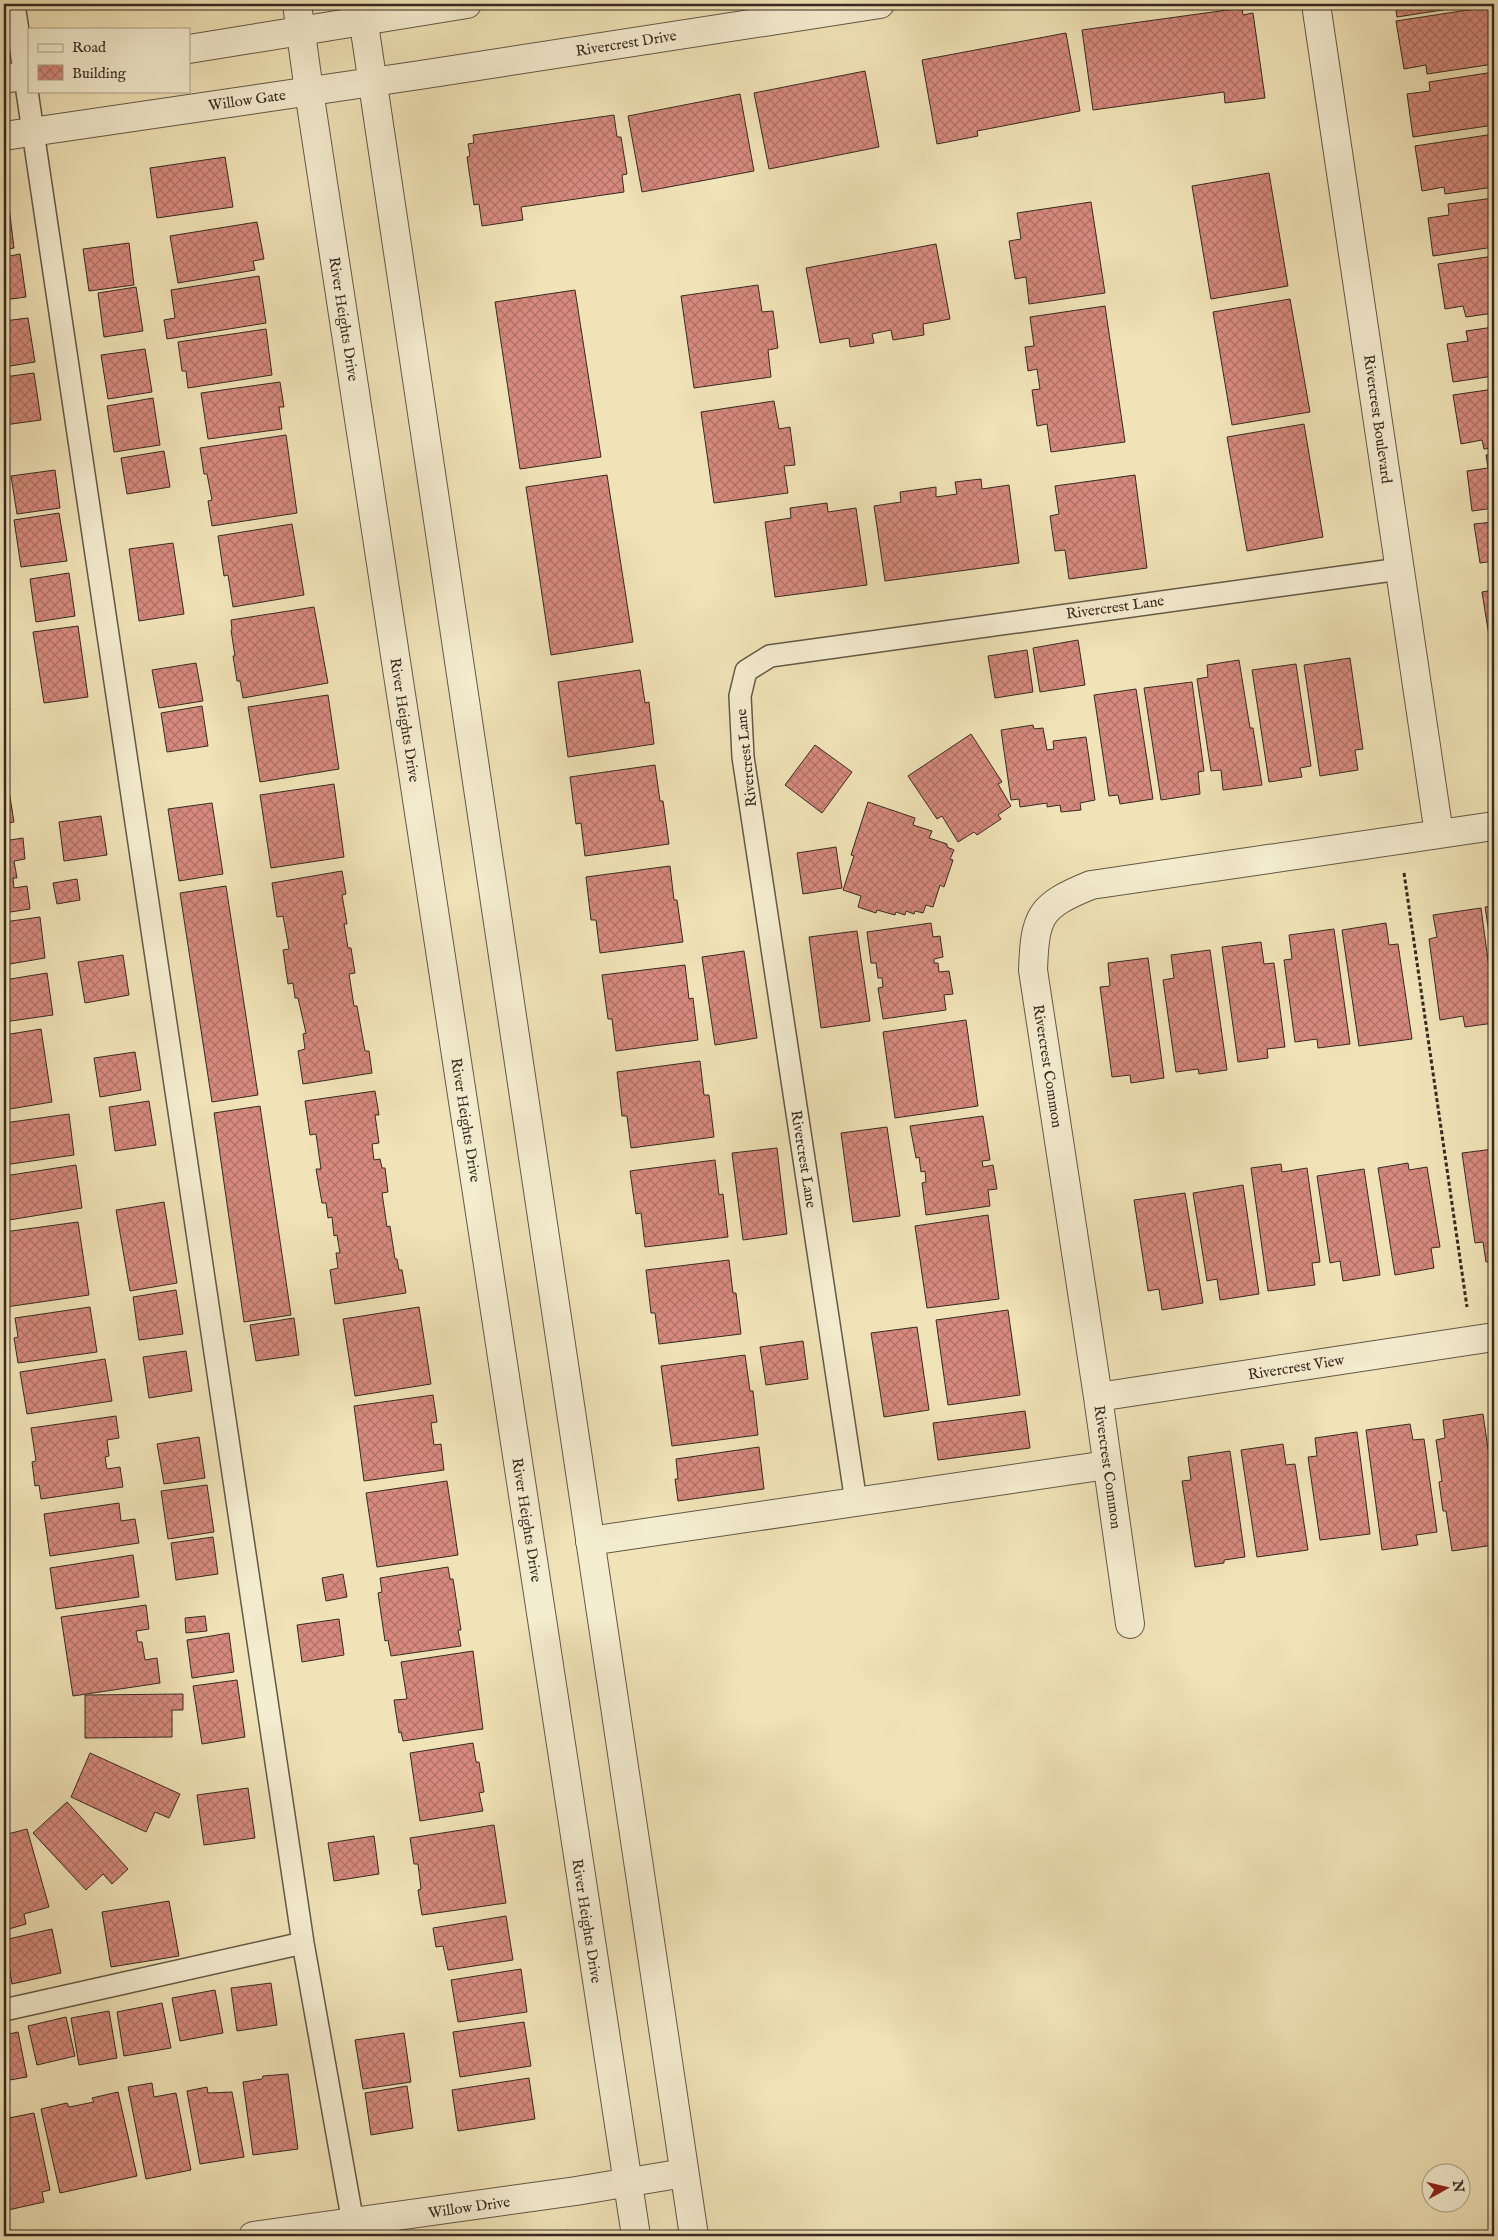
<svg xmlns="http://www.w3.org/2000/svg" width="1498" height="2240" viewBox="0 0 1498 2240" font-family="'IM FELL English',serif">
<defs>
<pattern id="park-dots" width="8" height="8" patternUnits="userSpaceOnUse" patternTransform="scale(1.25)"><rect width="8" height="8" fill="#bfc28a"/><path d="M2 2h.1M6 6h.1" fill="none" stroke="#9c9e70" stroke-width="1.8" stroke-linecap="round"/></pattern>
<pattern id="building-cross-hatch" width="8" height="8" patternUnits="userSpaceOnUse" patternTransform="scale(1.25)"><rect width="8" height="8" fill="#d78a7d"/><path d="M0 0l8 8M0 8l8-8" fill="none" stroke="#af7166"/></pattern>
</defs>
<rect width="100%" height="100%" fill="#f0e3b7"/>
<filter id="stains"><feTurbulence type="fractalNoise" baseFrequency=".004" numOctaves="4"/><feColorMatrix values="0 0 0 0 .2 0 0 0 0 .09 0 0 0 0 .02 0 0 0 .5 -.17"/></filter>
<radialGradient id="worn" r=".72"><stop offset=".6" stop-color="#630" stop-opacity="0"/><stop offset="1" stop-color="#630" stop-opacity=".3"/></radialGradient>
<path fill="url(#park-dots)" stroke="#7a7656" d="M 568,2230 L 569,2236 L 534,2236 Z"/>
<path fill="url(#building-cross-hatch)" stroke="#362a22" d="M 1395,4 L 1481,4 L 1397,17 Z
M 1494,6 L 1494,64 L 1427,74 L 1426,65 L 1404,69 L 1396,21 Z
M 1242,8 L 1243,15 L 1253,13 L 1265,98 L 1225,103 L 1224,92 L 1093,110 L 1082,30 Z
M 1066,33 L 1080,111 L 977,131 L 978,136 L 937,144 L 922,60 Z
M 865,71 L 879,147 L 769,169 L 754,93 Z
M 1494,72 L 1494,125 L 1413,137 L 1407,94 L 1430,91 L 1429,82 Z
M 740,94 L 754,171 L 642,192 L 628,116 Z
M 614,115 L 617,137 L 621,137 L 627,174 L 622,175 L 624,192 L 521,207 L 523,220 L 482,226 L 479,204 L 474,205 L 467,157 L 470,156 L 468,144 L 474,143 L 473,135 Z
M 1494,134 L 1494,187 L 1445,194 L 1444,187 L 1422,191 L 1415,146 Z
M 225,157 L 233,207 L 157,218 L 150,168 Z
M 1269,173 L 1288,286 L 1211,299 L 1192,186 Z
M 1494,198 L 1494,247 L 1433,256 L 1428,218 L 1449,215 L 1448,204 Z
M 1091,202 L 1105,293 L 1029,304 L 1026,277 L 1015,279 L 1009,241 L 1021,239 L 1017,213 Z
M 9,207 L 14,248 L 4,250 L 4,208 Z
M 257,222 L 264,259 L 253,261 L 255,270 L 178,283 L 170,236 Z
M 129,243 L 134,285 L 89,291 L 83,249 Z
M 936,244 L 950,319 L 923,324 L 924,335 L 893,340 L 891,330 L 872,334 L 874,343 L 850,347 L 849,338 L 820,343 L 806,268 Z
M 20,254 L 26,297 L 4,300 L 4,257 Z
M 1494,256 L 1494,313 L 1466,317 L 1463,306 L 1445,309 L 1438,264 Z
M 259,276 L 266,323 L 167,339 L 164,320 L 175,318 L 171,290 Z
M 758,285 L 762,312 L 773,311 L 778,348 L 768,350 L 771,377 L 694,388 L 681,296 Z
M 136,287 L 143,331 L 104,337 L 98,293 Z
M 575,290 L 601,457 L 520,469 L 495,302 Z
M 1290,299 L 1310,412 L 1232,425 L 1213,312 Z
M 1105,306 L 1125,442 L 1051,452 L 1047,424 L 1037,426 L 1032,390 L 1040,389 L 1037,369 L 1028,371 L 1025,347 L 1034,346 L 1030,317 Z
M 28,318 L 35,362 L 4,367 L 4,321 Z
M 1494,327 L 1494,376 L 1453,382 L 1447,344 L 1468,341 L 1466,331 Z
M 266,329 L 272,375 L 188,388 L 186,371 L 182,371 L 178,342 Z
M 145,349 L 152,392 L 108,399 L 101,355 Z
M 34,373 L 41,420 L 4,425 L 4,377 Z
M 280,382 L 284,407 L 279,407 L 282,429 L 208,439 L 201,393 Z
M 1494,389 L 1494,448 L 1484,449 L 1482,440 L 1461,444 L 1453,395 Z
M 153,398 L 160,445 L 114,452 L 107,406 Z
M 774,401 L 779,429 L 790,427 L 795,465 L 784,466 L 788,493 L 714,503 L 701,412 Z
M 1304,424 L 1323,537 L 1247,551 L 1227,437 Z
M 286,435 L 297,513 L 212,526 L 208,501 L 212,500 L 207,474 L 204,474 L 200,448 Z
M 164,451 L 170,487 L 127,494 L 121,458 Z
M 1494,454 L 1494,508 L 1472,511 L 1467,471 L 1488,468 L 1486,455 Z
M 55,470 L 60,508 L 17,514 L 11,476 Z
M 607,475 L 633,642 L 551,655 L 526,487 Z
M 1135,475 L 1147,568 L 1069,579 L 1065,550 L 1055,551 L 1050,516 L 1059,514 L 1055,486 Z
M 981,479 L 982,489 L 1009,485 L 1019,563 L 885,581 L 874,506 L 901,502 L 900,492 L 936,487 L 936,497 L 957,494 L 955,482 Z
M 827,503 L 828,512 L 856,508 L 867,585 L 775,597 L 765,522 L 791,518 L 790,508 Z
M 59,513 L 67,561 L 21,567 L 14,520 Z
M 1494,522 L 1494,561 L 1480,563 L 1474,524 Z
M 292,524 L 304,595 L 233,607 L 228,575 L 224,576 L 218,536 Z
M 173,543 L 184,614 L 139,621 L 129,549 Z
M 69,573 L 75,616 L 36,622 L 30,579 Z
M 1494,590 L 1494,635 L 1489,636 L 1482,592 Z
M 314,607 L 328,683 L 243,698 L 240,681 L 237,681 L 233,656 L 235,656 L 231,630 L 232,630 L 231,620 Z
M 78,626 L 88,697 L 44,703 L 33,632 Z
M 1078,640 L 1085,685 L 1040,692 L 1033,648 Z
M 1490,642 L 1494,642 L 1494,671 Z
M 1027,650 L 1033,692 L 995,698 L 988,656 Z
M 1350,658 L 1363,749 L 1355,750 L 1358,770 L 1320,776 L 1304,665 Z
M 1239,660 L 1250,728 L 1253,728 L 1262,785 L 1223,790 L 1221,770 L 1211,771 L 1197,679 L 1208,677 L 1207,665 Z
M 196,663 L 203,701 L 159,708 L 152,670 Z
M 1296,664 L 1311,766 L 1300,768 L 1302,777 L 1269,782 L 1252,670 Z
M 640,670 L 645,703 L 649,702 L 654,744 L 568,757 L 558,682 Z
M 1192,682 L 1204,771 L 1198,772 L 1200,794 L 1161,800 L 1144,688 Z
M 4,688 L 6,688 L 10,710 L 4,711 Z
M 1136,689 L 1153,799 L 1120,804 L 1118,795 L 1109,796 L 1094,695 Z
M 328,695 L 339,769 L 260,782 L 248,707 Z
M 202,706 L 208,746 L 167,752 L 161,713 Z
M 1033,725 L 1034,729 L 1043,728 L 1047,750 L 1054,749 L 1053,741 L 1086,737 L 1095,800 L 1080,803 L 1081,810 L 1061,812 L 1060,805 L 1047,807 L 1047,803 L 1020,807 L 1019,799 L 1011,800 L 1001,730 Z
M 4,728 L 9,768 L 4,769 Z
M 971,734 L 1002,782 L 998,784 L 1011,806 L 998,815 L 1001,819 L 977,835 L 974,832 L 958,842 L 942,816 L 937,819 L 908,776 Z
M 815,745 L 852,772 L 822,813 L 785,785 Z
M 655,765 L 660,801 L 663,801 L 669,844 L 585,856 L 581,823 L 576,824 L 570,777 Z
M 7,778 L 14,822 L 4,824 L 4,779 Z
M 334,784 L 344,857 L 271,868 L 260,795 Z
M 868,802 L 915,818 L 913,825 L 932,831 L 929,838 L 947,844 L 947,847 L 954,850 L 950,859 L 953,860 L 944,887 L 940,885 L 933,907 L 926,905 L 923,913 L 915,911 L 914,914 L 906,911 L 905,915 L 896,912 L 895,915 L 877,910 L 876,913 L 858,907 L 861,896 L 843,890 L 854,856 L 851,855 Z
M 212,803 L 223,874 L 179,881 L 168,809 Z
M 101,816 L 107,855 L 64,861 L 59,822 Z
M 23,838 L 25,859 L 14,861 L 17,878 L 13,878 L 14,888 L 27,886 L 30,909 L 4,913 L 4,841 Z
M 836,847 L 842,888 L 803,894 L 797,853 Z
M 670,866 L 674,900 L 677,900 L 683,942 L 600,953 L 596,920 L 591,920 L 586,877 Z
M 342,871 L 346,894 L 342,895 L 347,924 L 344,924 L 348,948 L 351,948 L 355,973 L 349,974 L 354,1006 L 357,1006 L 365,1051 L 369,1051 L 372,1073 L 303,1084 L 298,1051 L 305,1049 L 303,1034 L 306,1033 L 298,998 L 295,998 L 293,983 L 288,984 L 283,950 L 289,949 L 283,916 L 277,917 L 272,883 Z
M 77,879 L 80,900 L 57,904 L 53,883 Z
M 226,886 L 258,1095 L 212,1102 L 180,893 Z
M 1494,906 L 1494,965 L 1485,907 Z
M 1481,908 L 1494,1005 L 1494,1023 L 1465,1027 L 1463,1016 L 1440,1020 L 1429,939 L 1437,937 L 1433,915 Z
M 40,917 L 45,958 L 4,965 L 4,922 Z
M 931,923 L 933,937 L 940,936 L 943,957 L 934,959 L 934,963 L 938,963 L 939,972 L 949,971 L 953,994 L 944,995 L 946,1010 L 883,1019 L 878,988 L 883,987 L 882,978 L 878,978 L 876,963 L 871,963 L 867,932 Z
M 1386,923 L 1389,945 L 1398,944 L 1412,1039 L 1359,1046 L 1342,930 Z
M 1334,929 L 1350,1044 L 1318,1048 L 1317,1039 L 1295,1042 L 1284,960 L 1292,959 L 1289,935 Z
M 857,931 L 870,1021 L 821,1028 L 809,937 Z
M 1261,942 L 1264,964 L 1274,963 L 1285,1047 L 1267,1049 L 1268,1058 L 1238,1062 L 1222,947 Z
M 1210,950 L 1227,1070 L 1199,1074 L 1198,1069 L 1176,1072 L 1163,980 L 1174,978 L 1171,955 Z
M 744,951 L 757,1038 L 715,1045 L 702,957 Z
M 123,955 L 129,995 L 85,1003 L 78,962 Z
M 1148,958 L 1164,1078 L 1131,1083 L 1130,1075 L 1112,1077 L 1100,987 L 1110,986 L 1108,963 Z
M 685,965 L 689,999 L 693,998 L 698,1040 L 616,1051 L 612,1019 L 608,1019 L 602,975 Z
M 47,973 L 53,1015 L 4,1022 L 4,980 Z
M 966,1020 L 978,1106 L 895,1118 L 883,1032 Z
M 41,1029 L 52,1102 L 4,1110 L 4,1035 Z
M 135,1052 L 141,1090 L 100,1097 L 94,1058 Z
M 700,1061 L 704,1095 L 709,1095 L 714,1137 L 631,1148 L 627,1116 L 622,1116 L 617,1072 Z
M 375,1091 L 379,1115 L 375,1115 L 379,1143 L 372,1144 L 374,1160 L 380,1159 L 382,1168 L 385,1168 L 388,1192 L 382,1193 L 387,1227 L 390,1226 L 395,1259 L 397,1259 L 399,1270 L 402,1270 L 406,1293 L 335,1304 L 330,1270 L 338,1268 L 336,1253 L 340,1253 L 337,1235 L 334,1236 L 332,1217 L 328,1218 L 326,1203 L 322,1203 L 316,1169 L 321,1169 L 316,1134 L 310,1135 L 305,1101 Z
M 149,1101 L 156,1145 L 115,1151 L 109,1107 Z
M 260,1106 L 291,1315 L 244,1322 L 214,1113 Z
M 69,1114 L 74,1155 L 4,1165 L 4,1123 Z
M 983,1116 L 990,1160 L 982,1161 L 983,1167 L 993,1165 L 997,1189 L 988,1190 L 990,1206 L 926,1215 L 922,1183 L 926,1182 L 925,1171 L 921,1172 L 919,1157 L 916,1158 L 910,1126 Z
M 887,1127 L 900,1216 L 853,1222 L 841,1133 Z
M 777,1148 L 787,1234 L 743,1240 L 732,1153 Z
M 1494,1149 L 1494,1261 L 1486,1262 L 1483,1242 L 1475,1243 L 1462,1153 Z
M 715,1160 L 719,1195 L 723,1194 L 728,1237 L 645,1247 L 641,1213 L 636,1214 L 630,1171 Z
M 1408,1163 L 1409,1170 L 1427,1167 L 1440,1247 L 1431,1248 L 1434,1268 L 1395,1275 L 1378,1168 Z
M 1281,1164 L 1282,1172 L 1307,1168 L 1320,1262 L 1312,1263 L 1315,1285 L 1268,1291 L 1251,1168 Z
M 76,1165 L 82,1208 L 9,1220 L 4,1196 L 4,1176 Z
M 1364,1169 L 1380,1275 L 1343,1281 L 1340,1261 L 1330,1263 L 1317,1176 Z
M 1243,1185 L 1259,1294 L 1220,1300 L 1217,1279 L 1207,1281 L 1193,1193 Z
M 1185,1193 L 1203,1303 L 1162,1310 L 1159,1289 L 1148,1291 L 1134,1200 Z
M 164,1202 L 177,1283 L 130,1291 L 116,1210 Z
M 988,1215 L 999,1299 L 927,1308 L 915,1226 Z
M 78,1222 L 89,1295 L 6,1307 L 4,1288 L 4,1232 Z
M 729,1260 L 733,1293 L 736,1293 L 741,1334 L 659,1344 L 655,1313 L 651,1313 L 646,1270 Z
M 176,1290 L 183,1334 L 139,1340 L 133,1297 Z
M 90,1307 L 97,1352 L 18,1363 L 14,1338 L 18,1337 L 15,1318 Z
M 419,1307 L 431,1384 L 355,1396 L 343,1319 Z
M 1008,1310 L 1020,1395 L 948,1405 L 936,1320 Z
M 294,1318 L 299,1355 L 256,1361 L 250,1325 Z
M 917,1327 L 929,1410 L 884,1417 L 871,1333 Z
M 803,1341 L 808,1379 L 766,1385 L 760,1347 Z
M 186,1351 L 192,1391 L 149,1398 L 143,1357 Z
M 745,1355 L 750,1391 L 753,1391 L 758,1435 L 672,1446 L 661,1366 Z
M 105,1359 L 112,1401 L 27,1414 L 20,1372 Z
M 433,1395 L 437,1422 L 431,1423 L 434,1445 L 441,1444 L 444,1470 L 364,1481 L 354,1406 Z
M 1494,1409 L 1494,1431 L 1491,1410 Z
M 1025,1411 L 1030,1448 L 938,1460 L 933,1423 Z
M 1483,1414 L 1494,1491 L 1494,1545 L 1452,1551 L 1446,1511 L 1443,1511 L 1439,1482 L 1442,1481 L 1436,1440 L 1445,1438 L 1443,1420 Z
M 116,1416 L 119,1438 L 107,1440 L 109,1456 L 105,1457 L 107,1469 L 120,1467 L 123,1487 L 41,1499 L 39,1485 L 35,1486 L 32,1462 L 36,1461 L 31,1428 Z
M 1410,1424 L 1413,1440 L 1424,1439 L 1437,1532 L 1416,1535 L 1418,1545 L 1382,1550 L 1366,1430 Z
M 1357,1432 L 1370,1534 L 1320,1540 L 1308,1457 L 1317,1456 L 1315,1438 Z
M 199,1437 L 205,1478 L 164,1484 L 157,1444 Z
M 1283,1444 L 1286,1465 L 1295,1464 L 1308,1550 L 1257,1557 L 1241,1450 Z
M 759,1447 L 764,1489 L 678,1501 L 675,1479 L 678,1479 L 676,1459 Z
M 1230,1451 L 1245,1557 L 1224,1560 L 1224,1563 L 1195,1567 L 1182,1481 L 1191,1480 L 1188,1457 Z
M 447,1481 L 458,1555 L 377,1567 L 366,1493 Z
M 207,1485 L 214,1532 L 168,1539 L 161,1491 Z
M 119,1503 L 121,1521 L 135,1519 L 139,1543 L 50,1556 L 44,1514 Z
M 213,1537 L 218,1574 L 176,1580 L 171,1543 Z
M 133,1555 L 139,1597 L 56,1609 L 50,1568 Z
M 448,1567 L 450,1579 L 453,1579 L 461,1630 L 458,1630 L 461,1646 L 391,1656 L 388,1640 L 385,1641 L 378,1593 L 382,1592 L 380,1578 Z
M 343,1574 L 347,1597 L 326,1601 L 322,1578 Z
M 146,1605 L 149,1629 L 136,1631 L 138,1642 L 142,1642 L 145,1660 L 157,1658 L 160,1683 L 73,1696 L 61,1617 Z
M 205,1616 L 207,1631 L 186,1633 L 185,1618 Z
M 339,1619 L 344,1655 L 302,1662 L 297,1625 Z
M 229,1633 L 234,1672 L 192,1678 L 187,1640 Z
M 473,1651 L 483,1729 L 403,1741 L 401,1732 L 399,1733 L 394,1700 L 407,1699 L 401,1662 Z
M 237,1680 L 245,1737 L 202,1744 L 193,1686 Z
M 183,1694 L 183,1710 L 172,1710 L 172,1737 L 85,1738 L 85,1695 Z
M 473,1743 L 476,1762 L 479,1762 L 484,1792 L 479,1793 L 483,1811 L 420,1821 L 410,1753 Z
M 90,1753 L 180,1794 L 169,1818 L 155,1812 L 146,1832 L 71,1797 Z
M 248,1788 L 255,1838 L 204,1845 L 197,1795 Z
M 67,1802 L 128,1869 L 112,1884 L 103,1874 L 86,1890 L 33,1833 Z
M 494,1825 L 506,1903 L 422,1915 L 418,1890 L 421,1889 L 418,1864 L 414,1864 L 410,1838 Z
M 27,1829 L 49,1907 L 24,1914 L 26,1924 L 9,1929 L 4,1910 L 4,1835 Z
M 374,1836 L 379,1874 L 334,1881 L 328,1843 Z
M 169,1901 L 179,1956 L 111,1967 L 102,1912 Z
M 506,1916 L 513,1960 L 448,1970 L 443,1946 L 436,1947 L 433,1928 Z
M 52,1929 L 61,1973 L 12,1984 L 4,1940 Z
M 521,1969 L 527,2012 L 458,2022 L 451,1980 Z
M 271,1983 L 277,2025 L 237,2031 L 231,1988 Z
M 215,1990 L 223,2033 L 180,2041 L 172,1998 Z
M 162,2003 L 171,2048 L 124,2056 L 117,2012 Z
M 109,2011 L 117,2058 L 79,2065 L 71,2018 Z
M 66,2017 L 75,2056 L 37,2065 L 28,2026 Z
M 524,2022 L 531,2066 L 460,2077 L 453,2032 Z
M 18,2032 L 27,2077 L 4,2081 L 4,2035 Z
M 404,2033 L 411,2082 L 363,2089 L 355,2040 Z
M 288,2074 L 298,2149 L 253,2155 L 243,2082 L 262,2079 L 263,2076 Z
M 529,2078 L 535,2119 L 458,2131 L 452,2090 Z
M 152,2083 L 154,2097 L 176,2093 L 191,2170 L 146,2179 L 128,2087 Z
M 407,2086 L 413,2128 L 371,2135 L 365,2093 Z
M 207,2087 L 208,2093 L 232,2092 L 244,2157 L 200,2164 L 187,2091 Z
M 118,2092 L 137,2176 L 60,2193 L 41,2109 L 67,2103 L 69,2107 L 94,2102 L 92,2098 Z
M 34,2113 L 50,2190 L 42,2192 L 44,2202 L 8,2210 L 4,2189 L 4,2119 Z"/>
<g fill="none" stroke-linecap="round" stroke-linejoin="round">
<defs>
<path id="service" d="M 14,4 L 303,1943 L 353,2223
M 856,1502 L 743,757 L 740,696 L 746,671 L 770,656 L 1400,569
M 4,2010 L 303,1943"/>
<path id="minor" d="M 1316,4 L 1439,834
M 189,49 L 467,4
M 4,79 L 29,75
M 4,136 L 420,75 L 880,4
M 1098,1397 L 1494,1337
M 590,1541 L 1107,1465
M 1130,1624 L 1098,1397 L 1033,970 C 1035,916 1039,906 1091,885 L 1494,826
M 253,2236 L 576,2191 L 684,2173"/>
<path id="tertiary" d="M 297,4 L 309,91 L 636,2236
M 361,4 L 694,2236"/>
</defs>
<use href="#service" stroke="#645847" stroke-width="24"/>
<use href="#minor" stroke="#645847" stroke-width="30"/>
<use href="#tertiary" stroke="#645847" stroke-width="30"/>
<path stroke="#362a22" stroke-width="3" stroke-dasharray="4 2.5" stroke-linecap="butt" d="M 1404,873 L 1467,1307"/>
<use href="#service" stroke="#f5edd0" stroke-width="21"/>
<use href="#minor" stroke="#f5edd0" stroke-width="28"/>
<use href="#tertiary" stroke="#f5edd0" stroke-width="28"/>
</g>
<g text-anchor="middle" stroke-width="4.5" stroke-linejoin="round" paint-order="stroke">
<g font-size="15" fill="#362a22" stroke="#f5edd0">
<text transform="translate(626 43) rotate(-9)" y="5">Rivercrest Drive</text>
<text transform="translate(247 100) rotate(-8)" y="5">Willow Gate</text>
<text transform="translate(344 319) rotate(81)" y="5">River Heights Drive</text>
<text transform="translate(1378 419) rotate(82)" y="5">Rivercrest Boulevard</text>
<text transform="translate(1115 607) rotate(-8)" y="5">Rivercrest Lane</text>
<text transform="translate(405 720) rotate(81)" y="5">River Heights Drive</text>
<text transform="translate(746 758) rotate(-96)" y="5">Rivercrest Lane</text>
<text transform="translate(1048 1066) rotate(81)" y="5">Rivercrest Common</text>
<text transform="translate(466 1120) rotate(81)" y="5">River Heights Drive</text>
<text transform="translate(804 1159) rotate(81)" y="5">Rivercrest Lane</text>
<text transform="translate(1296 1367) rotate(-9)" y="5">Rivercrest View</text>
<text transform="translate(1108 1467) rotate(82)" y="5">Rivercrest Common</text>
<text transform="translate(527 1520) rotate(81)" y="5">River Heights Drive</text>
<text transform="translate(587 1921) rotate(81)" y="5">River Heights Drive</text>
<text transform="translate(469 2207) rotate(-8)" y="5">Willow Drive</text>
</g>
</g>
<rect width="1498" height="2240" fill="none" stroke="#f0e3b7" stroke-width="20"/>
<rect x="5" y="5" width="1488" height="2230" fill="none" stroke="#362a22" stroke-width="2.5"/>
<rect x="10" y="10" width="1478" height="2220" fill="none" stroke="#362a22"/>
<rect x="28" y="28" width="162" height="65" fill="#f5edd0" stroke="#a99f8a"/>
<rect x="38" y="44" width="25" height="8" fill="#f5edd0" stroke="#a99f8a"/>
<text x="72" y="52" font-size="15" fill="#362a22">Road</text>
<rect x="38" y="65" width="25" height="15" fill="url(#building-cross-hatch)" stroke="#a99f8a"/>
<text x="72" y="78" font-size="15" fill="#362a22">Building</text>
<g transform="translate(1446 2188) rotate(82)"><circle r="24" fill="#f5edd0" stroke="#a99f8a"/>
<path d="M0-4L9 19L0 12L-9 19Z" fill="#8f2418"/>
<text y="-8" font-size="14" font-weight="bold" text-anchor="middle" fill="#362a22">N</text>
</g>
<rect width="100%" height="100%" filter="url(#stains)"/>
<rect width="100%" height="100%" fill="url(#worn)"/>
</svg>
